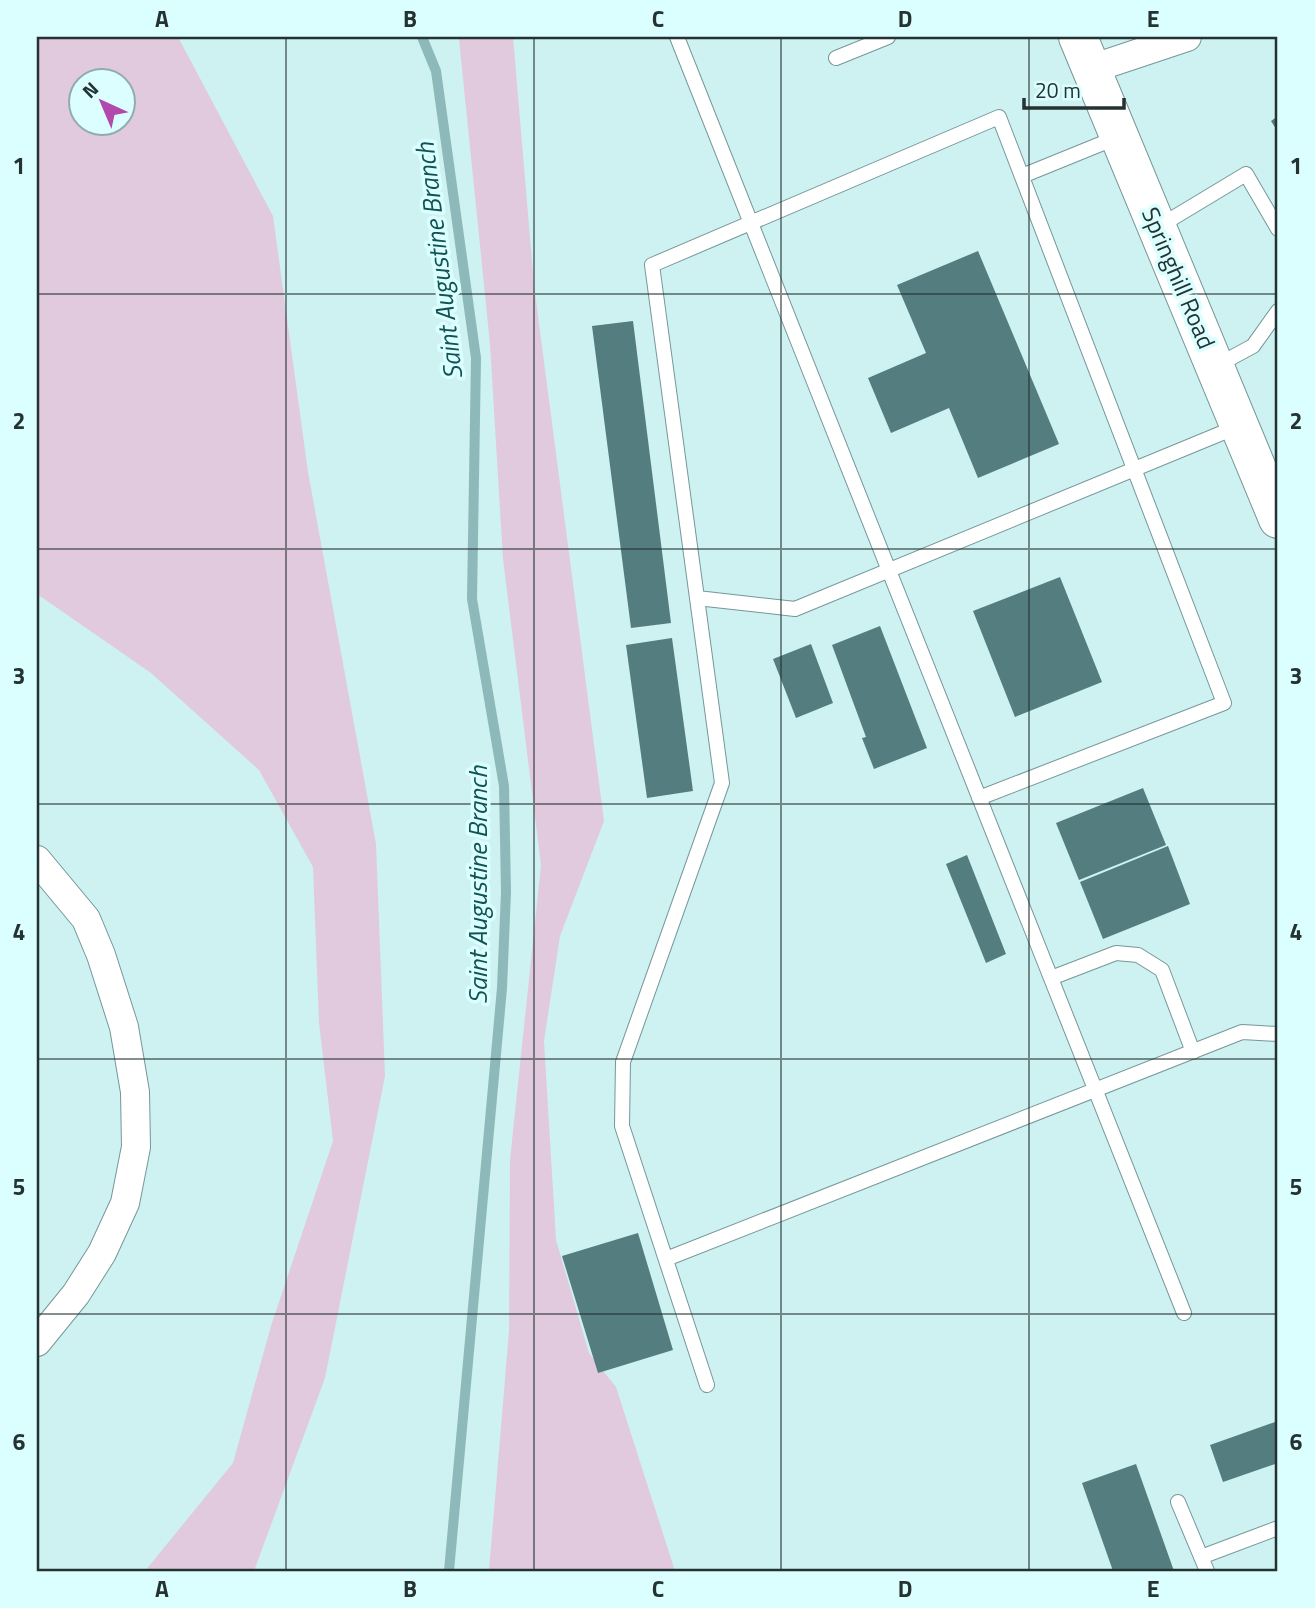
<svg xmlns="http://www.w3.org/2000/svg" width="1315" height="1608" viewBox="0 0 1315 1608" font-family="'Titillium Web',sans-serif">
<rect width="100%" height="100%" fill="#cef1f2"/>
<path fill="#e1cade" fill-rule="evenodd" d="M 37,37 L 178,37 L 273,216 L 308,472 L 376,844 L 385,1076 L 325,1378 L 254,1571 L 145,1571 L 233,1463 L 271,1326 L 333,1141 L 319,1023 L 313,867 L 259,770 L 151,673 L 37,594 ZM 80,80 L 122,80 L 122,122 L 80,122 Z
M 465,37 L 513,37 L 534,285 L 604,821 L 560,936 L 544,1041 L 556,1240 L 589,1353 L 616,1387 L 675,1571 L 489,1571 L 509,1331 L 510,1160 L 541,865 L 503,559 L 490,344 L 459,39 Z"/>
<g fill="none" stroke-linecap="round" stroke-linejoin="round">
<path stroke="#8db9ba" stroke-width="10" d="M 422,37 L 436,71 L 476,358 L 472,599 L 504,786 L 506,892 L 502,988 L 449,1571"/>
</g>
<path fill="#537d7e" d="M 1278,116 L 1278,132 L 1271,121 Z
M 978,251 L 1059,444 L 978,478 L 949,408 L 891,433 L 868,378 L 926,353 L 897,285 Z
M 633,321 L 671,623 L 631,628 L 592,326 Z
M 1060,577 L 1102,682 L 1015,717 L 973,611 Z
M 880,626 L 927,748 L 874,769 L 862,738 L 866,737 L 832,645 Z
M 672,638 L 693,791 L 647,798 L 626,645 Z
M 811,644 L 833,703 L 796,718 L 773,659 Z
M 1143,788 L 1166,845 L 1079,880 L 1056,823 Z
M 1168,846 L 1190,904 L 1103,939 L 1080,882 Z
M 967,855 L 1006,954 L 986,963 L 946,864 Z
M 638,1233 L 673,1350 L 598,1373 L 562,1256 Z
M 1278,1421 L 1278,1463 L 1223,1482 L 1210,1445 Z
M 1136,1464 L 1174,1571 L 1113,1571 L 1082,1483 Z"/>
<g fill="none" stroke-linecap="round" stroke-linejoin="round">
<defs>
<path id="lane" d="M 677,37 L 1184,1313
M 836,58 L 888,37
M 1022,176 L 1118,137
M 1158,227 L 1246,174 L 1278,229
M 1216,366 L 1253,346 L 1278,311
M 697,598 L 795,609 L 1239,426
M 1051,978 L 1116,953 L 1138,955 L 1162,970 L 1193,1052
M 666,1259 L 1242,1032 L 1278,1034
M 707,1385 L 622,1126 L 623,1062 L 722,783 L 652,265 L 999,117 L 1224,703 L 979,798
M 1178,1502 L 1207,1571
M 1201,1557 L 1278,1528"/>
<path id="street" d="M 1091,69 L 1187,37
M 37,860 L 86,919 L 101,955 L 124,1027 L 135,1092 L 136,1147 L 125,1203 L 102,1253 L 76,1294 L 37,1342"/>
<path id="secondary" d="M 1078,37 L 1278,519"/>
</defs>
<use href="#lane" stroke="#769798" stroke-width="16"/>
<use href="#street" stroke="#769798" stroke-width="30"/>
<use href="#secondary" stroke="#769798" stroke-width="40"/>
<use href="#lane" stroke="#fff" stroke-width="14"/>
<use href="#street" stroke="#fff" stroke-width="28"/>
<use href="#secondary" stroke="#fff" stroke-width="38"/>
</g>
<path fill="none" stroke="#243232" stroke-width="2" stroke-opacity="0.55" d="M 286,37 L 286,1571M 534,37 L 534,1571M 781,37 L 781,1571M 1029,37 L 1029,1571M 37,294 L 1278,294M 37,549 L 1278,549M 37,804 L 1278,804M 37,1059 L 1278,1059M 37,1314 L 1278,1314"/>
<g text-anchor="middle" stroke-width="7" stroke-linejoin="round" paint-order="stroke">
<g font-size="24" fill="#243232" stroke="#dbfeff">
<text transform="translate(1178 278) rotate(67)" y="8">Springhill Road</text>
</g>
<g font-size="26" font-style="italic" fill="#115254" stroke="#dbfeff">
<text transform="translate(439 261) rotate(-97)" y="9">Saint Augustine Branch</text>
<text transform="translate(478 885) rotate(-90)" y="9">Saint Augustine Branch</text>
</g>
</g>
<rect width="1315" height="1608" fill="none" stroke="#dbfeff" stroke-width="77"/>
<g transform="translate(102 102) rotate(316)"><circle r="33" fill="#dbfeff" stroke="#92acad" stroke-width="2"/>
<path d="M0-5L12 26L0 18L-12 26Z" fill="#b349ac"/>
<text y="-10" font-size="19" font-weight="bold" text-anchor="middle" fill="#243232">N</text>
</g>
<path d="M1024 98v10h100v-10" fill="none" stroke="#243232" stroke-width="3.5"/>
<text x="1035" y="98" font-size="21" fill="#243232" stroke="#dbfeff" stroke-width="5" paint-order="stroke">20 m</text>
<rect x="38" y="38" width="1238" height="1532" fill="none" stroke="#243232" stroke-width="2.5"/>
<g font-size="23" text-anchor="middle" font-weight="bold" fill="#243232">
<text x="162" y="27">A</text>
<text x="410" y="27">B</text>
<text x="658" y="27">C</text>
<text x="905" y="27">D</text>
<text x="1153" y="27">E</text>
<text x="19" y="174">1</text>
<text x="1296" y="174">1</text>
<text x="19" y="429">2</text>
<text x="1296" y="429">2</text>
<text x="19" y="684">3</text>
<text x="1296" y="684">3</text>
<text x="19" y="940">4</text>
<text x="1296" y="940">4</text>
<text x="19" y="1195">5</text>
<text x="1296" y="1195">5</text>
<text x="19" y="1450">6</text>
<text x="1296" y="1450">6</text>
<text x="162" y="1597">A</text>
<text x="410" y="1597">B</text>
<text x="658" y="1597">C</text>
<text x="905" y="1597">D</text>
<text x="1153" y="1597">E</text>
</g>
</svg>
